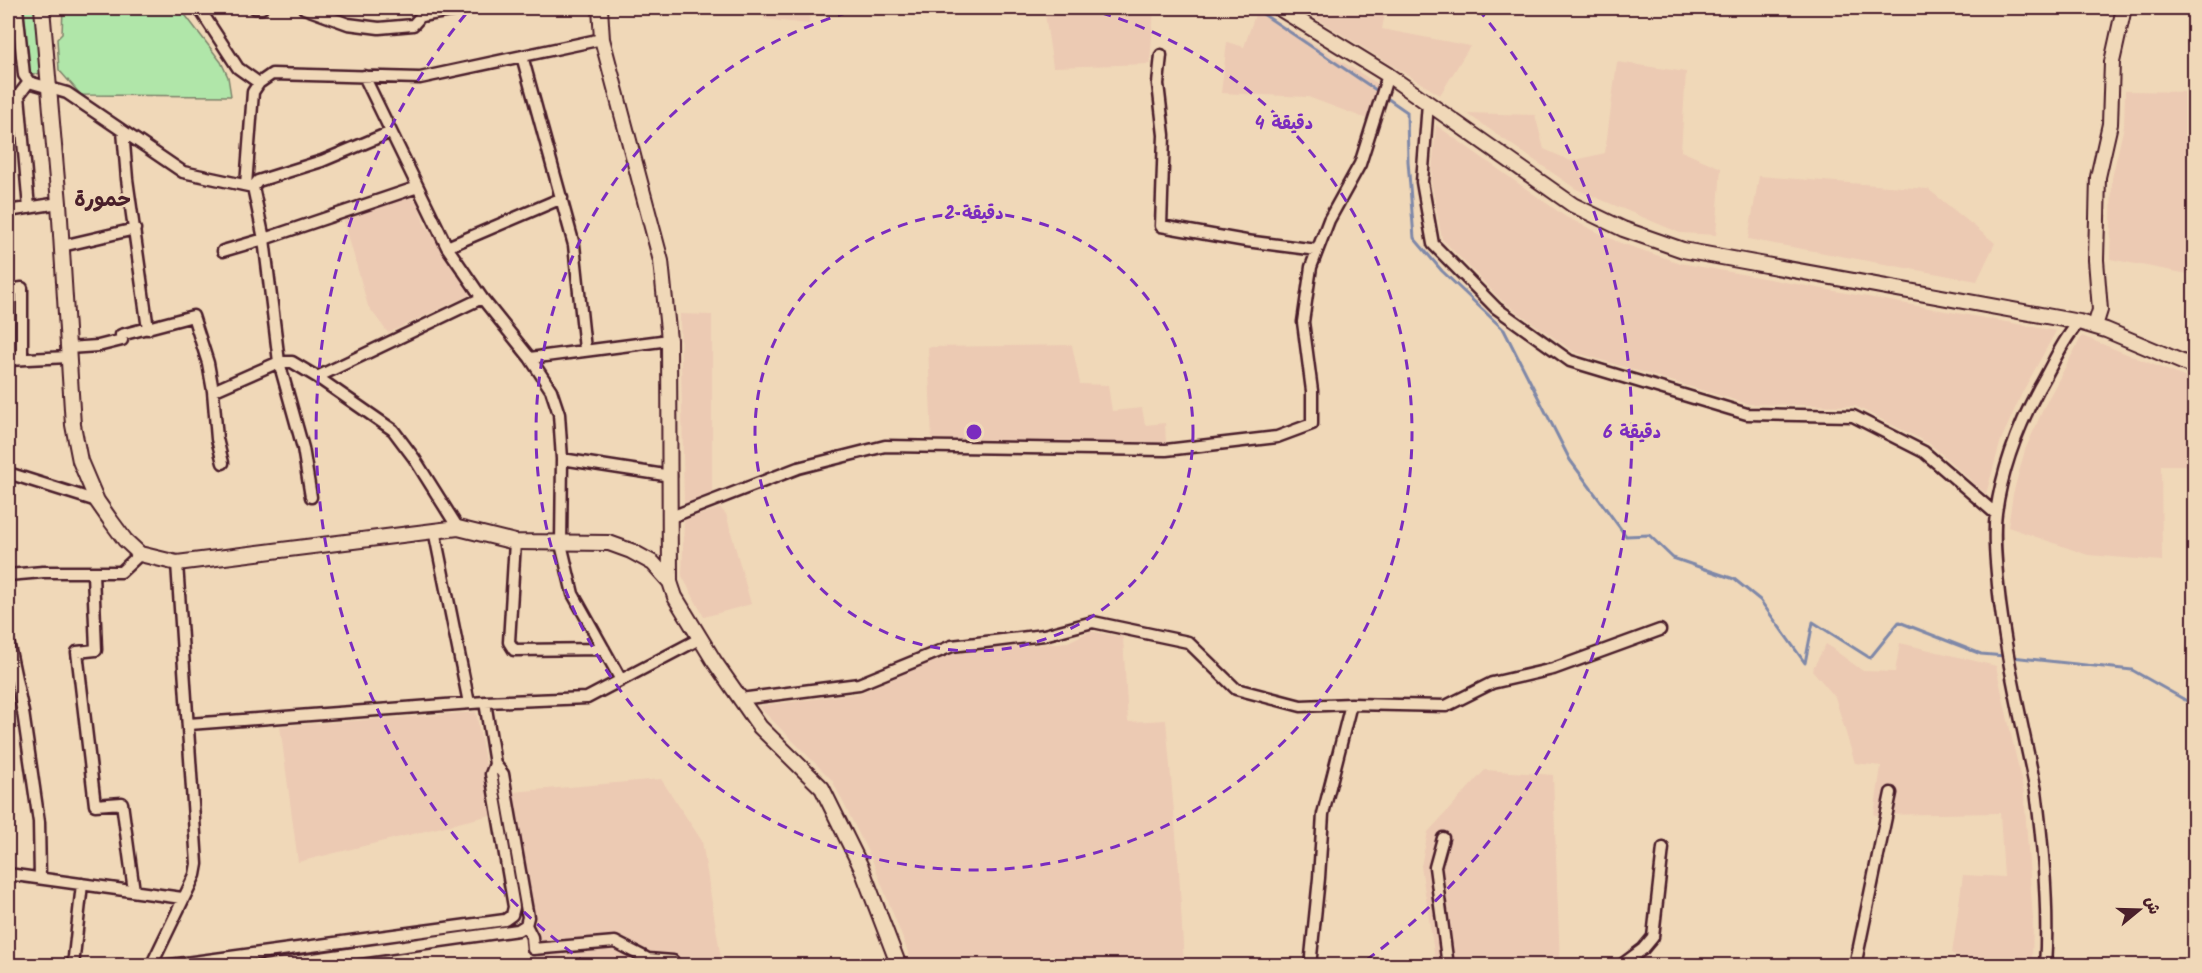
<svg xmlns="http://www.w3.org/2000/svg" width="2202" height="973" viewBox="0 0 2202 973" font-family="Kalam,'Playpen Sans Arabic',sans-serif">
<rect width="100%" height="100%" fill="#f0d8b8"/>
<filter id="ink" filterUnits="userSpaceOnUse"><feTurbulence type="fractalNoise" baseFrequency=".0167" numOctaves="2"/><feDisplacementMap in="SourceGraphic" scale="12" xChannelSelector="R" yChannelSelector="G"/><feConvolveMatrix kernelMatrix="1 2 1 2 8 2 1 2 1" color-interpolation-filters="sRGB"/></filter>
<g filter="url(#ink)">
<path fill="#eccab3" d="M 764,8 L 810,8 L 809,24 L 764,19 Z
M 1044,8 L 1154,8 L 1150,64 L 1053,67 Z
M 1299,8 L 1386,8 L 1382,29 L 1470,46 L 1440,95 Z
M 1257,9 L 1378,84 L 1367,119 L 1308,97 L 1221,93 L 1227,42 L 1244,47 Z
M 1617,62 L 1686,72 L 1681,151 L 1721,168 L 1716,235 L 1680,233 L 1576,189 L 1466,113 L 1535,115 L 1544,149 L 1571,161 L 1605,153 Z
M 2125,91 L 2194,92 L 2193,275 L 2110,259 L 2112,178 L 2124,126 Z
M 1436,125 L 1566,217 L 1618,242 L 1680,263 L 2056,331 L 2022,393 L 2001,440 L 1986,494 L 1930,444 L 1855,406 L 1748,404 L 1574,352 L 1502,301 L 1442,239 L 1431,182 Z
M 1759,176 L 1928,189 L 1995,243 L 1977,281 L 1748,239 Z
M 409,197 L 417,200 L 424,223 L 474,293 L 388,333 L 368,306 L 343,217 Z
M 680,314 L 712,315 L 712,495 L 684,504 Z
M 2082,336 L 2194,381 L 2194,465 L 2161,465 L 2162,561 L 2088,555 L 2008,527 L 2013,494 L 2025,450 L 2045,405 Z
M 1072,345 L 1080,384 L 1108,385 L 1112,411 L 1142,408 L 1145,425 L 1165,423 L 1166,443 L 932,441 L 928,347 Z
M 720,508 L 726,514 L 751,604 L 704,617 L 682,576 L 684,520 Z
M 1090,631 L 1123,637 L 1128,722 L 1166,720 L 1179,870 L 1184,965 L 913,965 L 873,862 L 832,780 L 758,706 L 860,693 L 953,652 L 1068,642 Z
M 1900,643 L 1996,666 L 2024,793 L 2033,919 L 2032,965 L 1983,965 L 1952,954 L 1963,875 L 2004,877 L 2000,813 L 1874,815 L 1881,766 L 1855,763 L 1835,697 L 1812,670 L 1826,644 L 1863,671 L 1895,672 Z
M 476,712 L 495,814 L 298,862 L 280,726 Z
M 1485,770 L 1553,775 L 1560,965 L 1436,965 L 1421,866 L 1428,832 Z
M 661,779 L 702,841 L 722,965 L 581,965 L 580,958 L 539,962 L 512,792 Z"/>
<path fill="#b0e6a9" stroke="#7d826a" stroke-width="1.5" d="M 21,8 L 36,8 L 42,73 L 28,75 Z
M 63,8 L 180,8 L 221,62 L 228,77 L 231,96 L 81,95 L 59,70 L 57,39 L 62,34 Z"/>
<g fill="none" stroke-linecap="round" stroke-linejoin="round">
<path stroke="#7f88a8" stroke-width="3" d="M 1254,8 L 1379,92
M 1384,96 L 1407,112 L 1408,161 L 1414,238 L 1442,271 L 1504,330 L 1570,460 L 1626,536 L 1649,535 L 1673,558 L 1734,579 L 1760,600 L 1805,663 L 1813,622 L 1870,658 L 1899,622 L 1981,654 L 2005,656
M 2012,657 L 2132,670 L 2194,705"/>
<defs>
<path id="minor" d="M 17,8 L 24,75 L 29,82 L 67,93 L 183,172 L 253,187 L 264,239 L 279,362 L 292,362 L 317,377 L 393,430 L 414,458 L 458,528
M 199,8 L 238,68 L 259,83
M 255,8 L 262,8
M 304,8 L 348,24 L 379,28 L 413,25 L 421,16 L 469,8
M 1161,55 L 1158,84 L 1164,135 L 1161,226 L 1246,241 L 1317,250
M 522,56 L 574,245 L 585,349
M 364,76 L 447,247 L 482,298 L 530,358 L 551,390 L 559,414 L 562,459 L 561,544 L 573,594 L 621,680
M 29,82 L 19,95 L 29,208
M 1428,103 L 1422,182 L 1433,244 L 1496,308 L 1570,361 L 1747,414 L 1853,416 L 1924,452 L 1996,514
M 123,131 L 127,179 L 148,329
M 246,185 L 253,92 L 259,83 L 272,74 L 420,78 L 602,39
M 253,187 L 258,181 L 322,161 L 391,132
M 8,211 L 59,203
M 62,246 L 135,229
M 447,247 L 562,198
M 223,251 L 264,239 L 418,187
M 8,290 L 22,288 L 22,359
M 68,348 L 98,346 L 122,340 L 121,335 L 193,316 L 208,363 L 213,391 L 279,362 L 303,448 L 311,497
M 530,358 L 669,340
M 8,360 L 68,357
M 317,377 L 482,298
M 213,391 L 217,439 L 223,463
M 562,459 L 671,476
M 8,473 L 97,501
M 671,517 L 798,468 L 885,446 L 1166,450 L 1277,437 L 1312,424 L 1312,391 L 1303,322 L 1311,267 L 1329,220 L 1360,164 L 1388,75
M 434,530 L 469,703
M 515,542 L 509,642 L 514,650 L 604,649
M 93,573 L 96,650 L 77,652 L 95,805 L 122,803 L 134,891
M 8,575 L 43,572 L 121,572 L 140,554
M 8,641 L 23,712 L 39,822 L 40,878
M 740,699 L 859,684 L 952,646 L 1044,635 L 1093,622 L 1188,642 L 1236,689 L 1301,706 L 1351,704 L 1446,706 L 1492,683 L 1553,669 L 1660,630
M 189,724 L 485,702 L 587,698 L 701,638
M 1443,838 L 1435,867 L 1448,966
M 8,874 L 182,898
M 526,925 L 532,937 L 533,949 L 615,942 L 648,959 L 673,961
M 73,966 L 82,884
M 151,966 L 195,875 L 197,864 L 177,563
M 163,966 L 505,920 L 512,915 L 514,907 L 491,774 L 495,764 L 485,702
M 264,966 L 518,930 L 526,925 L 528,917 L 503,774 L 495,764
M 1310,966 L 1319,878 L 1323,814 L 1351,704
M 1620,966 L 1643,949 L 1653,937 L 1663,848
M 1855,966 L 1891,793
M 2045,966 C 2049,912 2043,845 2036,791 C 2022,723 2005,655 1998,585 C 1996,562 1993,536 1996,513 C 2002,469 2018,427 2039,388 C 2052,366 2062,341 2079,322"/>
<path id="major" d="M 42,8 L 59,203 L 73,425 L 80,461 L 97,501 L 111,521 L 125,540 L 140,554 L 177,563 L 458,528 L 515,542 L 609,543 L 631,551 L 653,563 L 670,582
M 600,8 L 602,39 L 661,261 L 669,340 L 670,582 L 675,597 L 714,661 L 760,727 L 822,788 L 861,867 L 899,966
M 1279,8 L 1388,75 L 1573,205 L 1623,229 L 1683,250 L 2079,322 L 2106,330 L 2194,367
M 2095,326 L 2100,310 L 2096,260 L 2098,177 L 2110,124 L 2112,62 L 2124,8"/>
</defs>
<use href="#minor" stroke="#4a1f2b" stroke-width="15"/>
<use href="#major" stroke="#4a1f2b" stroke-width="18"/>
<use href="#minor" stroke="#f0d8b8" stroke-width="10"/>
<use href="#major" stroke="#f0d8b8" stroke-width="14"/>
</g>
</g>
<g fill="none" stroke="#7b2cbf" stroke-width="3" stroke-dasharray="10 8">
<circle cx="974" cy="432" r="219"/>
<path d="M1084 8A438 438 0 1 1 864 8"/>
<path d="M587 964A658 658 0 0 1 470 9M1478 9A658 658 0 0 1 1361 964"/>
</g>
<g text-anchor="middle" stroke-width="5" stroke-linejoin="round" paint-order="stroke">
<g font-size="21" font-weight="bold" fill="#4a1f2b" stroke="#f0d8b8">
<text x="102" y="206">حمورة</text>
</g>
</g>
<circle cx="974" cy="432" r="9" fill="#7b2cbf" stroke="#f0d8b8" stroke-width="3"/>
<g font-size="18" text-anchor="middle" font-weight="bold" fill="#7b2cbf" stroke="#f0d8b8" stroke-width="5" stroke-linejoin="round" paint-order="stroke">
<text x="1284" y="129">4 دقيقة</text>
<text x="974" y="219">2 دقيقة</text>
<text x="1632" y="438">6 دقيقة</text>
</g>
<rect width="2202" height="973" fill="none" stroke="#f0d8b8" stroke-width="30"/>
<rect x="15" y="15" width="2172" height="943" fill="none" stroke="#4a1f2b" stroke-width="2" filter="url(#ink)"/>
<g transform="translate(2139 910) rotate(71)" stroke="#f0d8b8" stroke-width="4.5" paint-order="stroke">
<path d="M0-4.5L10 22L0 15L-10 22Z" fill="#4a1f2b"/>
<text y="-9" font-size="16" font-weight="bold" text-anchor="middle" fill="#4a1f2b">ش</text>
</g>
</svg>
